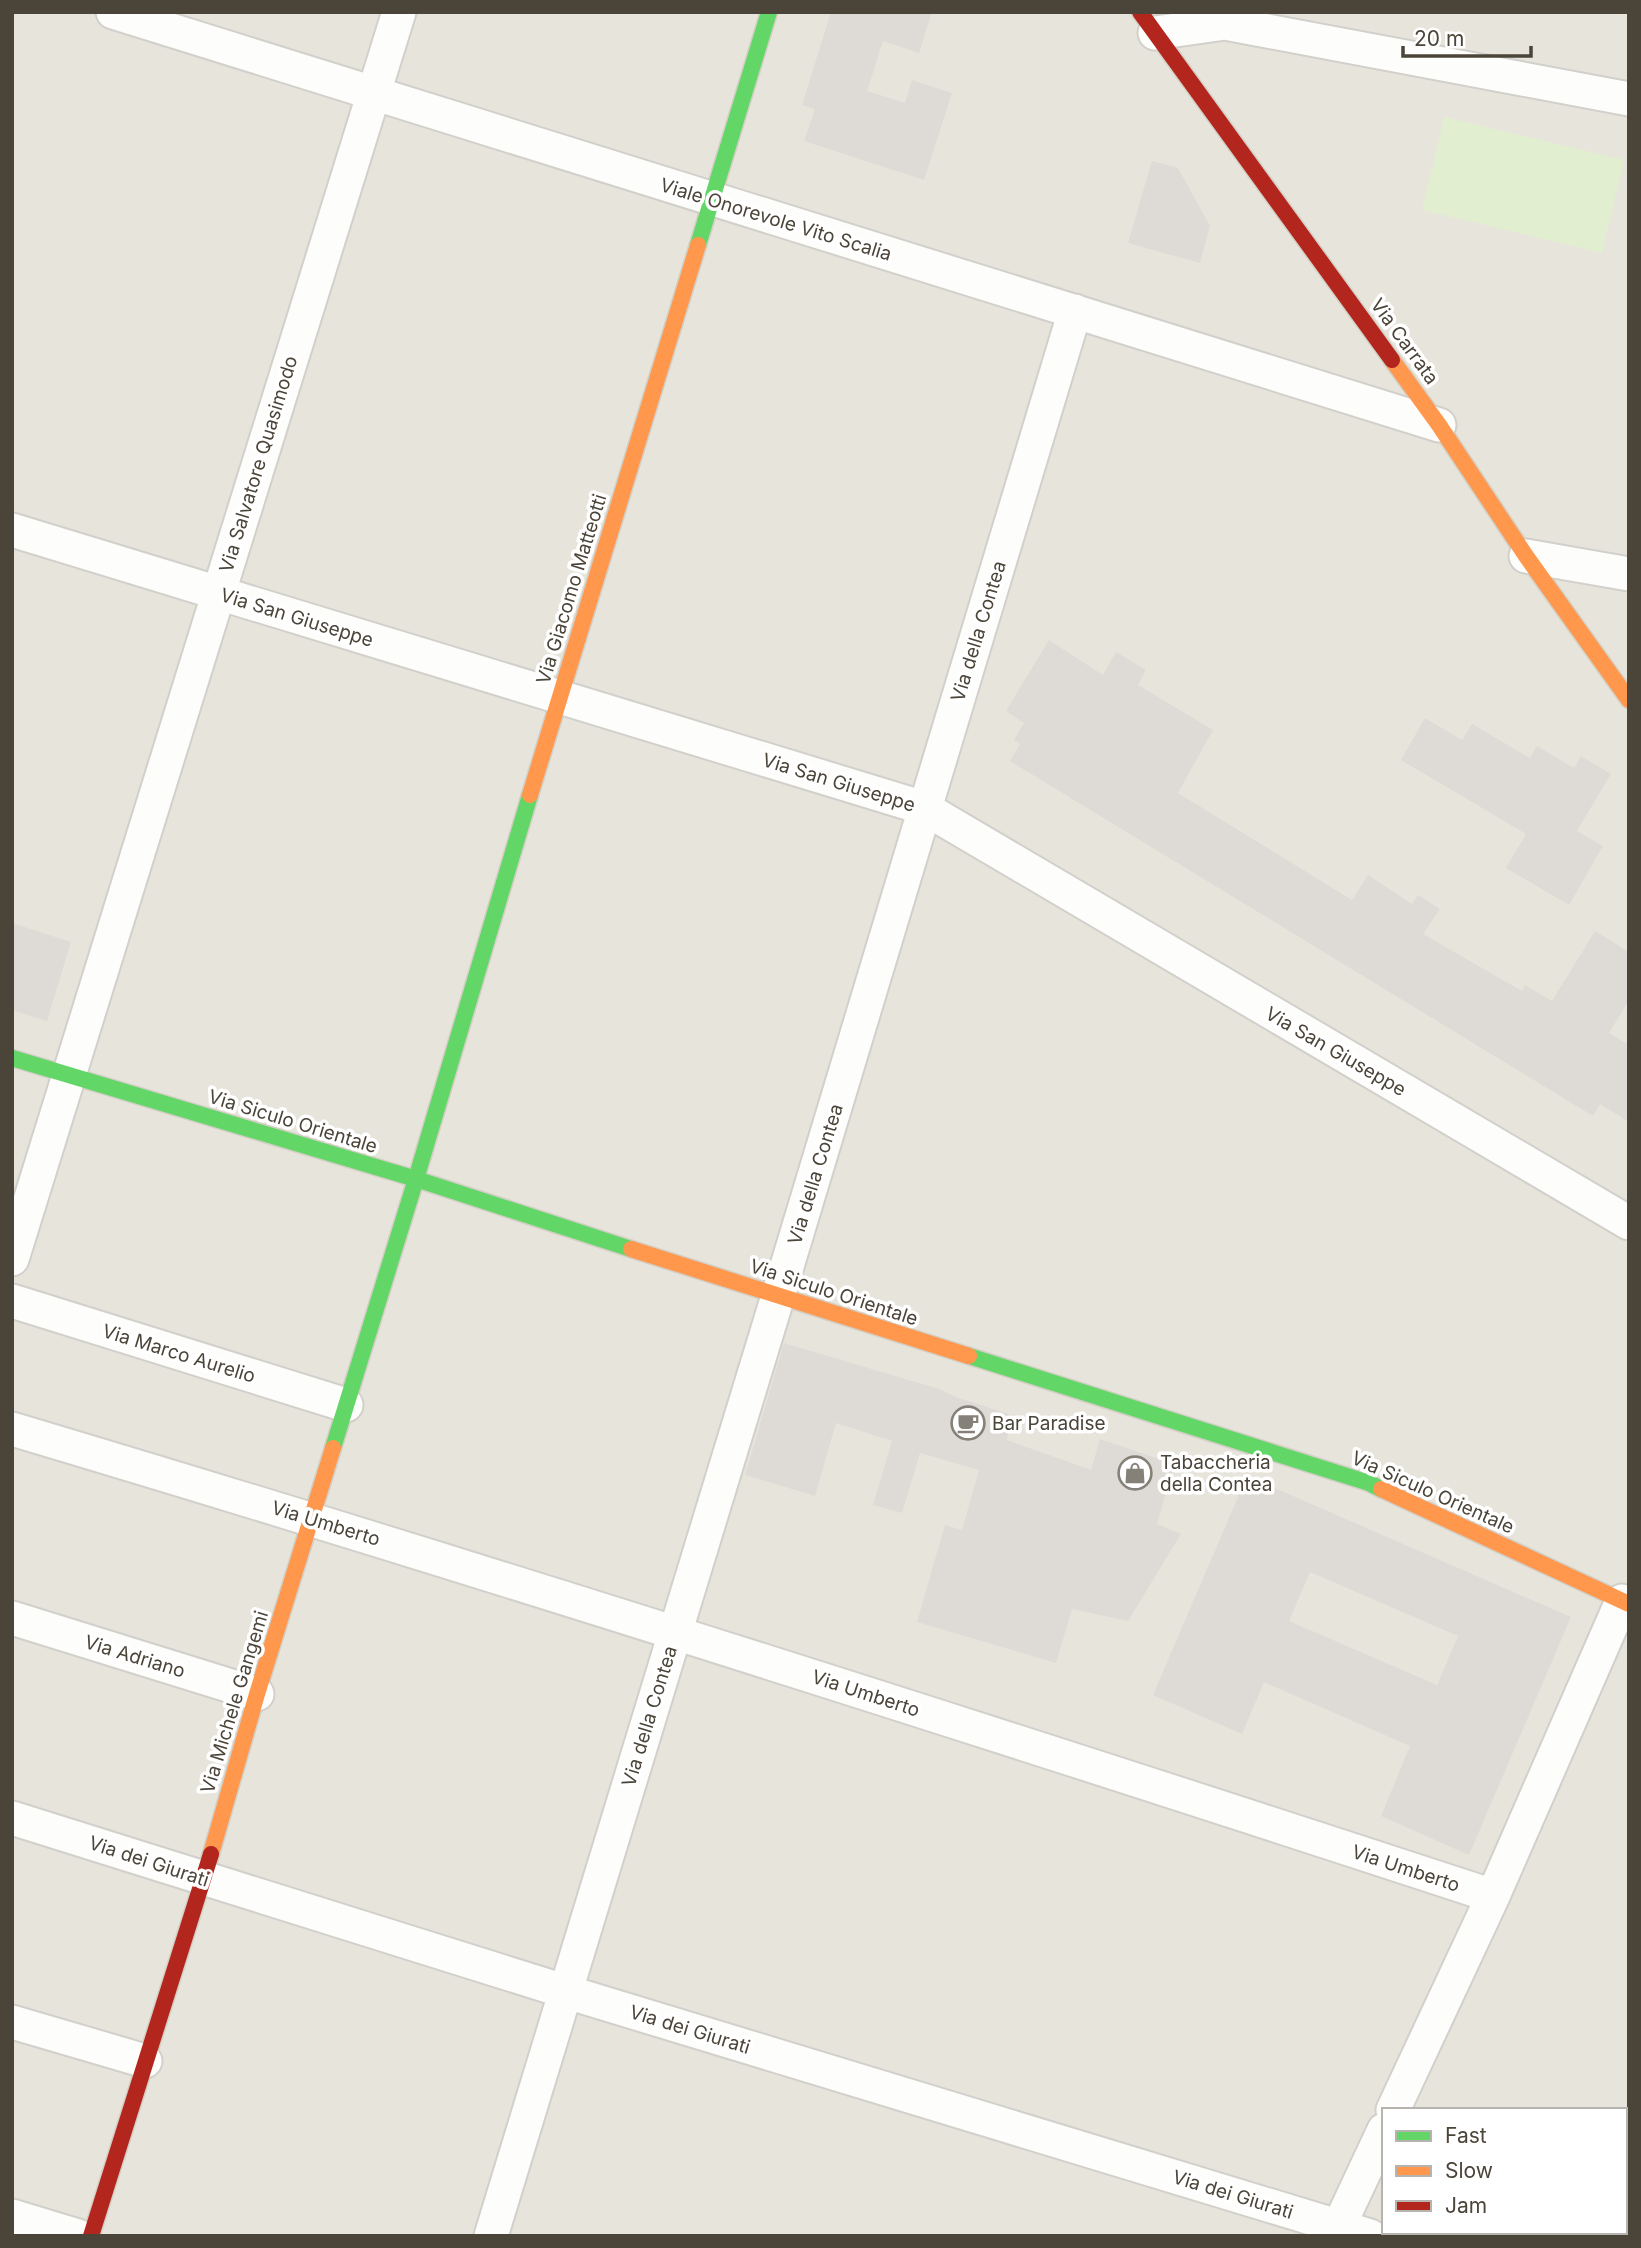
<svg xmlns="http://www.w3.org/2000/svg" width="1641" height="2248" viewBox="0 0 1641 2248" font-family="Inter,sans-serif">
<rect width="100%" height="100%" fill="#f4f2ee"/>
<path fill="#e7e4dc" fill-rule="evenodd" d="M 12,12 L 1629,12 L 1629,2236 L 12,2236 ZM 1384,2110 L 1625,2110 L 1625,2232 L 1384,2232 Z"/>
<path fill="#e1eecf" d="M 1444,117 L 1624,160 L 1602,253 L 1422,210 Z"/>
<path fill="#dedbd6" fill-rule="evenodd" d="M 831,12 L 932,12 L 919,53 L 883,41 L 867,91 L 905,103 L 912,80 L 952,93 L 924,180 L 804,141 L 815,109 L 802,105 Z
M 1152,161 L 1178,168 L 1210,226 L 1200,263 L 1128,243 Z
M 1049,640 L 1103,675 L 1116,652 L 1146,670 L 1138,685 L 1213,730 L 1178,793 L 1352,900 L 1368,875 L 1412,904 L 1418,895 L 1440,909 L 1423,934 L 1522,991 L 1525,985 L 1552,1001 L 1595,931 L 1629,952 L 1629,1000 L 1609,1033 L 1629,1045 L 1629,1122 L 1600,1104 L 1593,1116 L 1010,761 L 1020,744 L 1014,740 L 1024,723 L 1006,711 Z
M 1425,718 L 1462,740 L 1472,724 L 1530,758 L 1537,746 L 1574,768 L 1581,756 L 1611,774 L 1577,831 L 1603,846 L 1569,905 L 1506,868 L 1526,834 L 1401,760 Z
M 12,923 L 71,942 L 47,1021 L 12,1010 Z
M 784,1343 L 939,1389 L 956,1397 L 1012,1415 L 1007,1440 L 1091,1470 L 1100,1439 L 1174,1464 L 1157,1524 L 1181,1534 L 1128,1621 L 1072,1609 L 1056,1663 L 917,1622 L 945,1525 L 962,1530 L 979,1470 L 920,1453 L 902,1513 L 873,1505 L 892,1441 L 836,1423 L 815,1496 L 745,1475 Z
M 1247,1476 L 1571,1617 L 1469,1855 L 1381,1816 L 1410,1746 L 1264,1682 L 1242,1734 L 1153,1695 ZM 1310,1572 L 1458,1636 L 1437,1685 L 1289,1621 Z"/>
<g fill="none" stroke-linecap="round" stroke-linejoin="round">
<defs>
<path id="street" d="M 113,12 L 1439,425
M 1155,33 L 1225,23 L 1629,99
M 12,530 L 924,808 L 1629,1223
M 1526,556 L 1629,574
M 12,1259 L 399,12
M 12,1301 L 346,1405
M 12,1429 C 508,1577 1001,1735 1493,1896 L 1393,2110
M 12,1618 L 257,1694
M 12,1818 L 567,1992 L 1370,2236
M 1493,1896 L 1622,1601
M 12,2022 L 145,2061
M 12,2216 L 78,2236
M 1339,2226 L 1384,2130
M 491,2236 L 778,1296 L 1075,311"/>
<path id="fast" d="M 698,245 L 769,12
M 12,1058 L 416,1179 L 631,1249
M 969,1356 L 1369,1483 L 1381,1489
M 333,1448 L 416,1179 L 530,795"/>
<path id="slow" d="M 1392,360 L 1439,425 L 1526,556 L 1629,700
M 530,795 L 698,245
M 631,1249 L 969,1356
M 1381,1489 L 1629,1604
M 211,1854 L 257,1694 L 333,1448"/>
<path id="jam" d="M 1140,12 L 1392,360
M 91,2236 L 211,1854"/>
</defs>
<use href="#street" stroke="#d2d0cb" stroke-width="37"/>
<use href="#fast" stroke="#d3cfc5" stroke-width="19"/>
<use href="#slow" stroke="#d3cfc5" stroke-width="19"/>
<use href="#jam" stroke="#d3cfc5" stroke-width="19"/>
<use href="#street" stroke="#fdfdfc" stroke-width="33"/>
<use href="#fast" stroke="#63d668" stroke-width="16"/>
<use href="#slow" stroke="#ff974d" stroke-width="16"/>
<use href="#jam" stroke="#b3261e" stroke-width="16"/>
</g>
<defs>
<symbol id="cafe-ring" viewBox="-11 -11 22 22"><circle r="9.5" fill="#fff" stroke="#868178" stroke-width="1.5"/><path d="M-5.5-4.5H6V0H3Q3 3.5 0 3.5H-2.5Q-5.5 3.5-5.5 0ZM3-3.2v2h1.7v-2ZM-6 4.5H4V6H-6Z" fill="#868178"/></symbol>
<symbol id="shop-ring" viewBox="-11 -11 22 22"><circle r="9.5" fill="#fff" stroke="#868178" stroke-width="1.5"/><path d="M-5-2.5h2.3a2.7 3.5 0 0 1 5.4 0H5L5.5 6h-11ZM-1.5-2.5h3a1.5 2.3 0 0 0-3 0Z" fill="#868178"/></symbol>
</defs>
<g fill-rule="evenodd">
<use href="#cafe-ring" x="949" y="1404" width="38" height="38"/>
<use href="#shop-ring" x="1116" y="1454" width="38" height="38"/>
</g>
<g text-anchor="middle" stroke-width="7" stroke-linejoin="round" paint-order="stroke">
<g font-size="19" fill="#4b4439" stroke="#fff">
<text transform="translate(776 219) rotate(17)" y="7">Viale Onorevole Vito Scalia</text>
<text transform="translate(1405 341) rotate(54)" y="7">Via Carrata</text>
<text transform="translate(258 464) rotate(-73)" y="7">Via Salvatore Quasimodo</text>
<text transform="translate(571 589) rotate(-73)" y="7">Via Giacomo Matteotti</text>
<text transform="translate(297 617) rotate(17)" y="7">Via San Giuseppe</text>
<text transform="translate(978 631) rotate(-73)" y="7">Via della Contea</text>
<text transform="translate(839 782) rotate(17)" y="7">Via San Giuseppe</text>
<text transform="translate(1336 1051) rotate(30)" y="7">Via San Giuseppe</text>
<text transform="translate(293 1121) rotate(17)" y="7">Via Siculo Orientale</text>
<text transform="translate(815 1174) rotate(-73)" y="7">Via della Contea</text>
<text transform="translate(834 1292) rotate(18)" y="7">Via Siculo Orientale</text>
<text transform="translate(179 1353) rotate(17)" y="7">Via Marco Aurelio</text>
<text transform="translate(1433 1492) rotate(24)" y="7">Via Siculo Orientale</text>
<text transform="translate(326 1523) rotate(17)" y="7">Via Umberto</text>
<text transform="translate(135 1656) rotate(17)" y="7">Via Adriano</text>
<text transform="translate(866 1693) rotate(18)" y="7">Via Umberto</text>
<text transform="translate(234 1702) rotate(-73)" y="7">Via Michele Gangemi</text>
<text transform="translate(649 1716) rotate(-73)" y="7">Via della Contea</text>
<text transform="translate(149 1861) rotate(18)" y="7">Via dei Giurati</text>
<text transform="translate(1406 1868) rotate(18)" y="7">Via Umberto</text>
<text transform="translate(690 2029) rotate(17)" y="7">Via dei Giurati</text>
<text transform="translate(1233 2194) rotate(17)" y="7">Via dei Giurati</text>
</g>
<g font-size="19" fill="#4b4439" stroke="#fff" text-anchor="start">
<text x="992" y="1430">Bar Paradise</text>
<text x="1160" y="1469">Tabaccheria<tspan x="1160" dy="22">della Contea</tspan></text>
</g>
</g>
<rect width="1641" height="2248" fill="none" stroke="#4b4439" stroke-width="28"/>
<rect x="1382" y="2108" width="245" height="126" fill="#ffffff" stroke="#b7b4b0" stroke-width="2"/>
<rect x="1396" y="2131" width="35" height="10" fill="#63d668" stroke="#b7b4b0" stroke-width="2"/>
<text x="1445" y="2143" font-size="21" fill="#4b4439">Fast</text>
<rect x="1396" y="2166" width="35" height="10" fill="#ff974d" stroke="#b7b4b0" stroke-width="2"/>
<text x="1445" y="2178" font-size="21" fill="#4b4439">Slow</text>
<rect x="1396" y="2201" width="35" height="10" fill="#b3261e" stroke="#b7b4b0" stroke-width="2"/>
<text x="1445" y="2213" font-size="21" fill="#4b4439">Jam</text>
<path d="M1403 46v10h128v-10" fill="none" stroke="#4b4439" stroke-width="3.5"/>
<text x="1414" y="46" font-size="21" fill="#4b4439" stroke="#ffffff" stroke-width="5" paint-order="stroke">20 m</text>
</svg>
